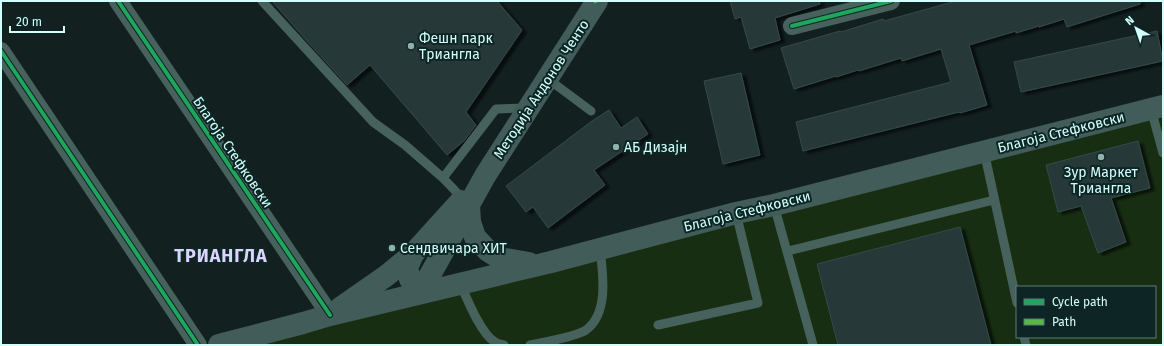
<svg xmlns="http://www.w3.org/2000/svg" width="1164" height="346" viewBox="0 0 1164 346" font-family="'Fira Sans',sans-serif">
<defs>
<filter id="shadow"><feDropShadow dx="4.5" dy="2.5" stdDeviation="1" flood-color="#0009"/></filter>
</defs>
<rect width="100%" height="100%" fill="#132020"/>
<path fill="#172e12" fill-rule="evenodd" d="M 1163,109 L 1163,345 L 258,345 ZM 1017,287 L 1155,287 L 1155,337 L 1017,337 Z"/>
<path fill="#283837" stroke="#354a4a" filter="url(#shadow)" d="M 272,1 L 497,1 L 522,30 L 466,112 L 476,125 L 464,141 L 447,155 L 370,65 L 347,85 L 307,41 Z
M 730,1 L 819,1 L 820,4 L 775,18 L 780,40 L 750,49 L 741,17 L 735,19 Z
M 956,1 L 1140,1 L 1140,4 L 1067,27 L 1064,19 L 1039,27 L 1039,26 L 1016,33 L 1016,31 L 969,45 L 987,105 L 960,113 L 959,112 L 803,151 L 796,122 L 951,82 L 941,49 L 902,61 L 901,58 L 859,71 L 858,70 L 836,77 L 836,76 L 794,89 L 781,48 L 840,31 L 841,32 L 883,19 L 884,21 Z
M 1157,31 L 1163,61 L 1021,92 L 1014,62 Z
M 741,73 L 760,155 L 723,164 L 704,81 Z
M 609,110 L 621,128 L 637,117 L 648,134 L 594,170 L 605,185 L 548,228 L 533,207 L 526,212 L 506,186 L 592,121 Z
M 1138,141 L 1150,188 L 1111,198 L 1126,242 L 1098,253 L 1081,206 L 1058,212 L 1046,165 Z
M 960,227 L 991,345 L 838,345 L 817,264 Z"/>
<g fill="none" stroke-linecap="round" stroke-linejoin="round">
<path stroke="#47615d" stroke-width="9" d="M 262,1 L 373,122 L 405,145 L 443,178 L 463,199
M 548,79 L 591,111
M 1151,109 L 1163,153
M 984,151 L 1017,303
M 443,178 L 496,109 L 526,108
M 774,205 L 813,345
M 788,251 L 994,200
M 460,283 C 467,299 481,334 495,342 C 497,344 501,344 504,345
M 658,325 L 758,303 L 736,213
M 1024,337 L 1026,345
M 530,345 C 543,342 576,337 586,330 C 609,313 603,274 600,249"/>
<path stroke="#47615d" stroke-width="18" d="M 118,1 L 330,315
M 792,26 L 891,1
M 1,51 L 198,345"/>
<path stroke="#425c59" stroke-width="22" d="M 469,205 L 470,222 L 475,237 L 488,251 L 499,258 L 529,263
M 420,293 L 485,176 L 597,1
M 420,293 L 410,279 L 407,268 L 413,254 L 461,201
M 340,308 L 386,276 L 413,254
M 219,345 L 303,323 L 330,315 L 551,262 L 736,213 L 774,205 L 1163,106"/>
<path stroke="#58b947" stroke-width="3" stroke-dasharray="6 3" stroke-linecap="butt" d="M 595,1 L 596,3"/>
<defs>
<path id="cycleway" d="M 118,1 L 330,315
M 792,26 L 891,1
M 1,51 L 198,345"/>
</defs>
<use href="#cycleway" stroke="#0d2625" stroke-width="6"/>
<use href="#cycleway" stroke="#20a55d" stroke-width="4"/>
</g>
<g fill="#8fb1ae" stroke="#0d2625" stroke-width="1.5">
<circle cx="411" cy="46" r="4"/>
<circle cx="616" cy="147" r="4"/>
<circle cx="1101" cy="157" r="4"/>
<circle cx="392" cy="248" r="4"/>
</g>
<g text-anchor="middle" stroke-width="4" stroke-linejoin="round" paint-order="stroke">
<g font-size="14" fill="#d2fffb" stroke="#0d2625" text-anchor="start">
<text x="419" y="43">Фешн парк<tspan x="419" dy="16">Триангла</tspan></text>
<text x="624" y="152">АБ Дизајн</text>
<text x="1101" y="177" text-anchor="middle">Зур Маркет<tspan x="1101" dy="16">Триангла</tspan></text>
<text x="400" y="253">Сендвичара ХИТ</text>
</g>
<g font-size="14" fill="#d2fffb" stroke="#0d2625">
<text transform="translate(541 89) rotate(-57)" y="5">Методија Андонов Ченто</text>
<text transform="translate(1061 132) rotate(-14)" y="5">Благоја Стефковски</text>
<text transform="translate(233 152) rotate(56)" y="5">Благоја Стефковски</text>
<text transform="translate(747 211) rotate(-14)" y="5">Благоја Стефковски</text>
</g>
<g font-size="18" font-weight="bold" letter-spacing="1" fill="#dbd4ff" stroke="#0d2625">
<text x="221" y="262">ТРИАНГЛА</text>
</g>
</g>
<rect width="1164" height="346" fill="none" stroke="#d2fffb" stroke-width="4"/>
<rect x="1016" y="286" width="140" height="52" fill="#0d2625" stroke="#5c7d7b"/>
<rect x="1024" y="299" width="20" height="6" fill="#20a55d" stroke="#5c7d7b"/>
<text x="1052" y="306" font-size="12" fill="#d2fffb">Cycle path</text>
<rect x="1024" y="319" width="20" height="6" fill="#58b947" stroke="#5c7d7b"/>
<text x="1052" y="326" font-size="12" fill="#d2fffb">Path</text>
<g transform="translate(1136 28) rotate(320)" stroke="#0d2625" stroke-width="3" paint-order="stroke">
<path d="M0-3L7 15L0 10L-7 15Z" fill="#d2fffb"/>
<text y="-6" font-size="11" font-weight="bold" text-anchor="middle" fill="#d2fffb">N</text>
</g>
<path d="M10 26v6h54v-6" fill="none" stroke="#d2fffb" stroke-width="2"/>
<text x="16" y="26" font-size="12" fill="#d2fffb" stroke="#0d2625" stroke-width="3" paint-order="stroke">20 m</text>
</svg>
